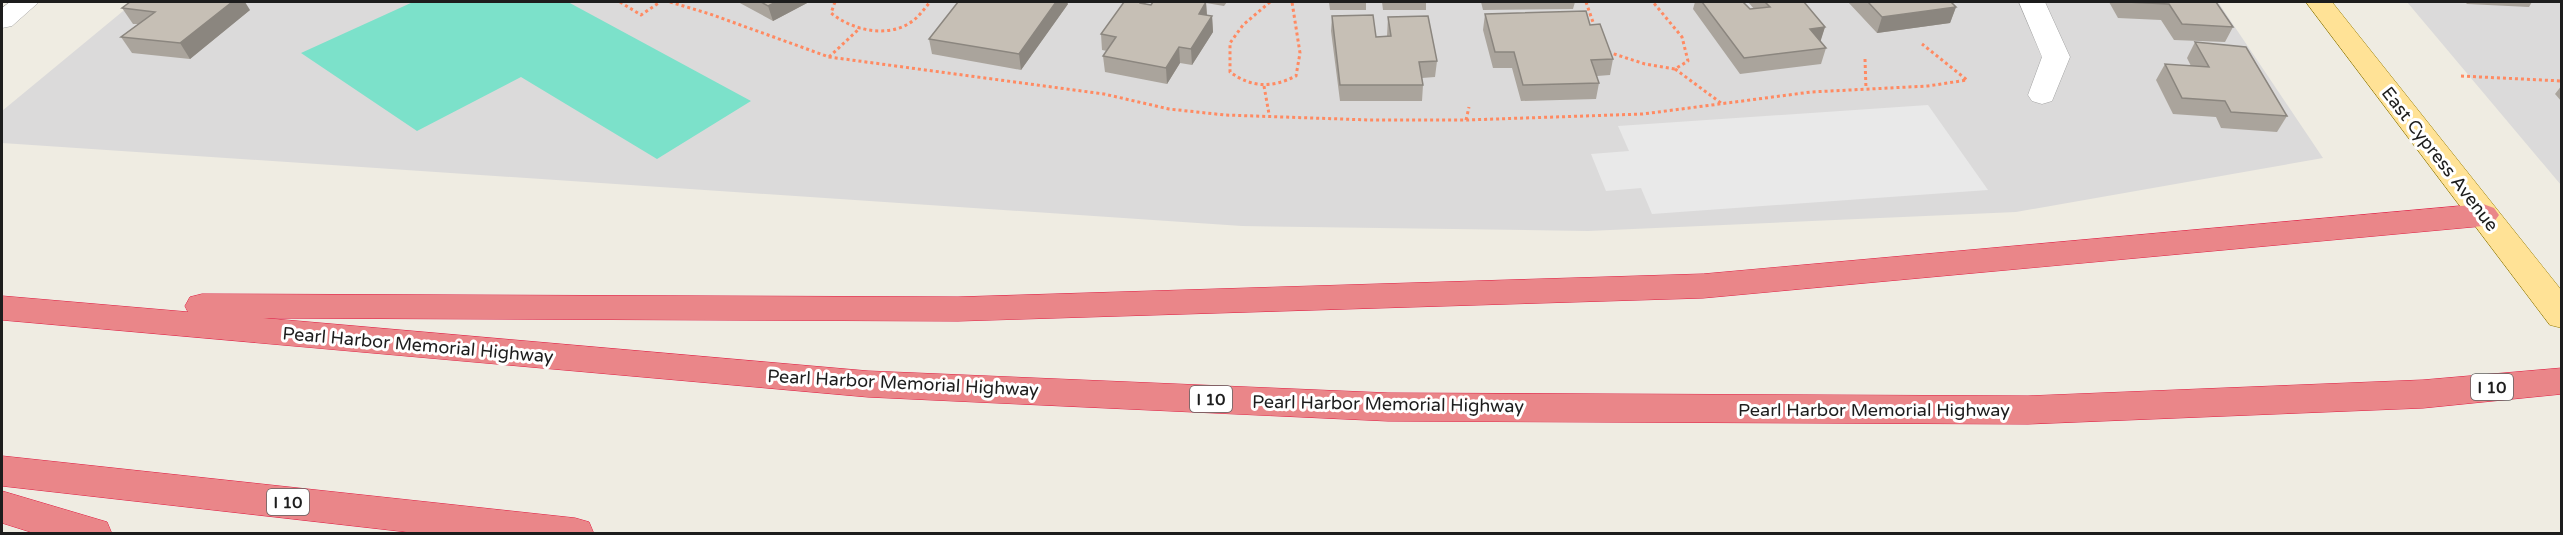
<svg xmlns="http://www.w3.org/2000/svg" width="2563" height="535" viewBox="0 0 2563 535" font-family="'Varela Round',sans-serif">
<rect width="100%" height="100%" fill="#efece2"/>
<path fill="#dbdada" d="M 134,2 L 2218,2 L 2323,158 L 2016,212 L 1588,231 L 1242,226 L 2,143 L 2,111 Z
M 2407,2 L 2561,2 L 2561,185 Z"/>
<path fill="#7ce1ca" d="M 413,2 L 568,2 L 751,101 L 657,159 L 521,77 L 417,131 L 301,53 Z"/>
<path fill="#e9e9e9" d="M 1928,105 L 1988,190 L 1652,214 L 1641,188 L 1606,191 L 1591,154 L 1629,151 L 1618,126 Z"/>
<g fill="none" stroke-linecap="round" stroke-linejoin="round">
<defs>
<path id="minor" d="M 10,2 L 39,2 L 12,26 L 2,28 L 2,8 Z
M 2019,2 L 2045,2 L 2070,57 L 2052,101 L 2042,104 L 2032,101 L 2028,95 L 2042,57 Z"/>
<path id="major" d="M 2306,2 L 2332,2 L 2562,291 L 2562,328 L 2550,325 Z"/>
<path id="highway" d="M 2483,204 L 2494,208 L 2499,215 L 2494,222 L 2483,226 L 1703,298 L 958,321 L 263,318 L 868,371 L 1388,393 L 2028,396 L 2423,380 L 2562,368 L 2562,394 L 2423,408 L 2028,424 L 1388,421 L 868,397 L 2,320 L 2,296 L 188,312 L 185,306 L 190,297 L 202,294 L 958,297 L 1703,274 Z
M 2,456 L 575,518 L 589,522 L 594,534 L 425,534 L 2,486 Z
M 2,491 L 107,522 L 112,534 L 37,534 L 2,523 Z"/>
</defs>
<use href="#minor" stroke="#a4a4a4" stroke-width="1"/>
<use href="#major" stroke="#957b00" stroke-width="1"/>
<use href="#highway" stroke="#df1d42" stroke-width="1"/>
<path stroke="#ff8a62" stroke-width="3" stroke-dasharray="3 3" stroke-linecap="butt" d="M 620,2 L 641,15 L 660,2
M 670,2 L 710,14 L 829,57 L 1104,94 L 1169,109 L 1225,115 L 1370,120 L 1466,120 L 1643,114 L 1811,92 L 1928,86 L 1967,80 L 1922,44
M 835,2 L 831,13 C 853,31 890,39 914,20 C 920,15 925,8 930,2
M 1270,2 L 1243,25 L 1230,43 L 1230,72 C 1252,88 1272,88 1296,76 L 1300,53 L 1292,2
M 1586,2 L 1595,28
M 1608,52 L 1645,64 L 1675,69 L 1688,61 L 1682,37 L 1653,2
M 829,57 L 860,28
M 1865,59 L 1866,89
M 1675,69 L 1721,103
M 2461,76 L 2562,81
M 1264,86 L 1269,114
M 1466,120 L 1469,107"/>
<use href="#minor" fill="#fff" fill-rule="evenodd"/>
<use href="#major" fill="#ffe296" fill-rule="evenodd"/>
<use href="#highway" fill="#ea8689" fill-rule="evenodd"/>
</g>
<path fill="#aaa49c" d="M 738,2 L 809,2 L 773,21 Z
M 1124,2 L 1145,2 L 1146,4 L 1151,5 L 1153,2 L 1227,2 L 1224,6 L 1206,3 L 1207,15 L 1212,16 L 1213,32 L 1192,65 L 1180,63 L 1167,84 L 1105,72 L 1103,56 L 1107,51 L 1102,50 L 1101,34 Z
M 1329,2 L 1366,2 L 1366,10 L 1330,10 Z
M 1382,2 L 1426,2 L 1426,10 L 1383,10 Z
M 1481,2 L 1575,2 L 1573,9 L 1483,10 Z
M 1695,2 L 1743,2 L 1750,9 L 1754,9 L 1749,3 L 1750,2 L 1804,2 L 1825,27 L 1820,41 L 1826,48 L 1821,64 L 1740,74 L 1693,9 Z
M 1848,2 L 1951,2 L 1956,7 L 1950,23 L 1877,33 Z
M 2109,2 L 2216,2 L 2233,27 L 2225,42 L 2174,40 L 2161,20 L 2118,18 Z
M 2465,2 L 2532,2 L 2529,7 L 2467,4 Z
M 1068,4 L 1021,70 L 932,54 L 929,39 Z
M 122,8 L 250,10 L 190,59 L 132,53 L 121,37 L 138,24 L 133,24 Z
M 1485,14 L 1590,25 L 1613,59 L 1610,75 L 1597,76 L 1599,83 L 1596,99 L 1521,101 L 1512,68 L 1493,68 L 1483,30 Z
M 1332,16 L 1376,37 L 1387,36 L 1388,17 L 1437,61 L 1435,77 L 1422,78 L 1423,85 L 1422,101 L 1340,101 L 1331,31 Z
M 2195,42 L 2287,116 L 2277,132 L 2221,128 L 2216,117 L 2173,114 L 2156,80 L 2165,64 L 2191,66 L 2187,58 Z
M 2562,85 L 2562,102 L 2555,94 Z"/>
<path fill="#8b867f" d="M 232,2 L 245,2 L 250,10 L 190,59 L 180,43 Z
M 776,2 L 809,2 L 773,21 L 768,6 Z
M 1056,2 L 1067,2 L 1068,4 L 1021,70 L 1019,54 Z
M 1206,2 L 1207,17 L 1199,14 Z
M 1956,7 L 1950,23 L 1877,33 L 1882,17 Z
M 1212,16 L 1213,32 L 1192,65 L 1191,49 Z
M 1825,27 L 1820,43 L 1810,29 Z
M 1179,47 L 1180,63 L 1167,84 L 1166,68 Z"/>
<path fill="#c6bfb5" stroke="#8b867f" stroke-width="1.5" d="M 130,2 L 232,2 L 180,43 L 121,37 L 155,12 L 122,8 Z
M 761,2 L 776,2 L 768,6 Z
M 958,2 L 1056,2 L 1019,54 L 929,39 Z
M 1124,2 L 1140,2 L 1140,3 L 1151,5 L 1153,2 L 1206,2 L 1199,14 L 1212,16 L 1191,49 L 1179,47 L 1166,68 L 1103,56 L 1116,37 L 1101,34 Z
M 1702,2 L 1743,2 L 1750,9 L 1770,7 L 1765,2 L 1804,2 L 1825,27 L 1810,29 L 1826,48 L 1744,58 Z
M 1868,2 L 1951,2 L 1956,7 L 1882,17 Z
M 2126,2 L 2216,2 L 2233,27 L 2182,24 L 2169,4 Z
M 1586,11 L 1590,25 L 1600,24 L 1613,59 L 1591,60 L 1599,83 L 1523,85 L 1514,52 L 1495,52 L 1485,14 Z
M 1373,15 L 1376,37 L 1391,36 L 1388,17 L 1428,16 L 1437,61 L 1419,62 L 1423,85 L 1340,85 L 1332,16 Z
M 2195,42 L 2246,47 L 2287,116 L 2231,112 L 2225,101 L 2182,98 L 2165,64 L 2209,67 Z"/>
<g text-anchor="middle" stroke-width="6" stroke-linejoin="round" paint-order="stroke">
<g fill="#fff" stroke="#616161" stroke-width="1.5">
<rect x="2471" y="374" width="42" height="26" rx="4.5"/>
<rect x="1190" y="386" width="42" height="26" rx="4.5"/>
<rect x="267" y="489" width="42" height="26" rx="4.5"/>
</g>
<g font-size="16" font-weight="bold" fill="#1d1d1d">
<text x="2492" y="393">I 10</text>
<text x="1211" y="405">I 10</text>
<text x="288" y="508">I 10</text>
</g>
<g font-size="18" fill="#1d1d1d" stroke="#fff">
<text transform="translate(2440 159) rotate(52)" y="6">East Cypress Avenue</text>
<text transform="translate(418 345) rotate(5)" y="6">Pearl Harbor Memorial Highway</text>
<text transform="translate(903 383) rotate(3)" y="6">Pearl Harbor Memorial Highway</text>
<text transform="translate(1388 404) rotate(1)" y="6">Pearl Harbor Memorial Highway</text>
<text x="1874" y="416">Pearl Harbor Memorial Highway</text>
</g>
</g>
<rect width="2563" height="535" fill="none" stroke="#1d1d1d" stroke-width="6"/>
</svg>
